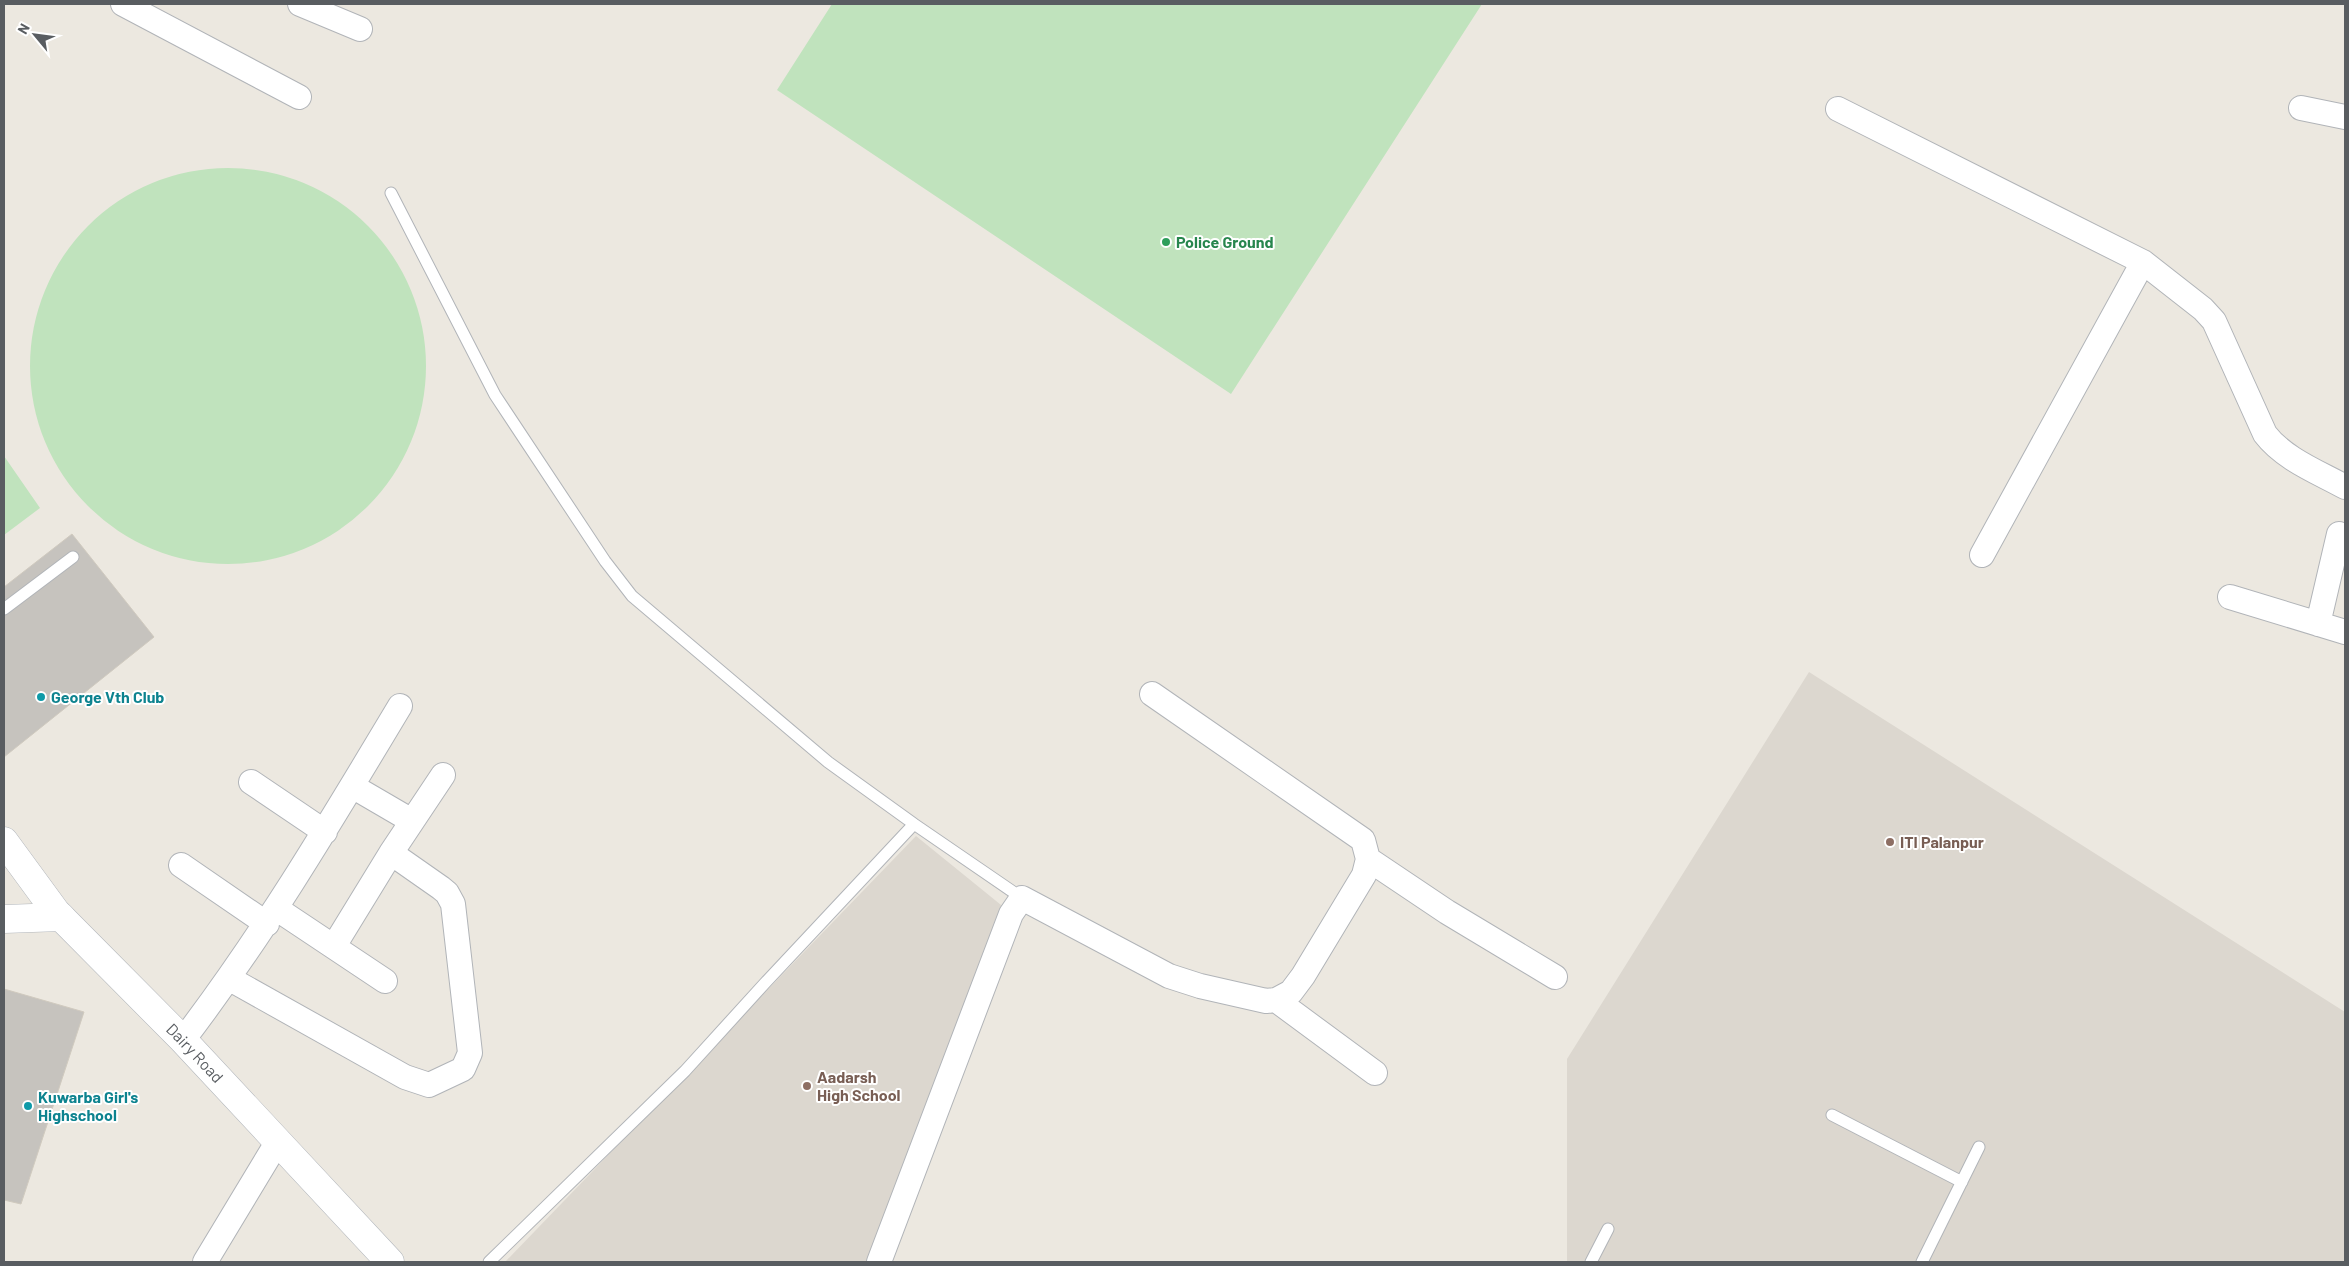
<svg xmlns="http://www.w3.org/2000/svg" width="2349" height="1266" viewBox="0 0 2349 1266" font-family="Barlow,sans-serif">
<rect width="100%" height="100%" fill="#ece8e0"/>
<path fill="#dcd7cf" d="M 1809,672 L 2345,1012 L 2345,1262 L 1567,1262 L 1567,1059 Z
M 916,836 L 1006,909 L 871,1262 L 505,1262 Z"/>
<path fill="#c0e3bd" d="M 832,4 L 1482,4 L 1231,394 L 777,90 Z
M30 366a198 198 0 1 1 396 0a198 198 0 1 1-396 0Z
M 4,456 L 40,508 L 4,535 Z"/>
<path fill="#c6c3be" stroke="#d0cabf" d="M 72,534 L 154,637 L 4,757 L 4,587 Z
M 4,989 L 84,1012 L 21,1204 L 4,1200 Z"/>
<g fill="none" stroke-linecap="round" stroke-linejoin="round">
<defs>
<path id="lane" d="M 391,193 L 495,395 L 605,561 L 632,596 L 828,762 L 914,824 L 1022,898
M 4,609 L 73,557
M 1832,1115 L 1962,1182
M 489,1262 L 685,1071 L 765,983 L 914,824
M 1591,1262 L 1608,1229
M 1922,1262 L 1979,1147"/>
<path id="street" d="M 123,4 L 299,97
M 300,4 L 360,29
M 2301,108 L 2345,117
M 1838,109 L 2143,262 L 2203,309 L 2214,321 L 2265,434 C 2284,459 2318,472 2345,487
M 1982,555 L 2143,262
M 2230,597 L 2345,632
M 2318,624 L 2339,534
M 251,782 L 325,832
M 352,786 L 412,821
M 1368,859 L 1447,912 L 1555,977
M 181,865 L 267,924
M 277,909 L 385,981
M 334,946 L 391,853 L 443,775
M 230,979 L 405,1077 L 429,1085 L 463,1069 L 470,1053 L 453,904 L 447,893 L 441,888 L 391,853
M 1276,1000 L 1375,1073
M 183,1040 C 264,934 331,821 400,706
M 205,1262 L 278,1141
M 879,1262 L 1011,914 L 1022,898 L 1169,976 L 1200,986 L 1266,1001 L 1276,1000 L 1291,992 L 1303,976 L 1364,875 L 1368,859 L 1363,840 L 1152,694"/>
<g id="secondary">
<path id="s1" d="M 4,841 L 56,912 L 183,1040 L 390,1262"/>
<path d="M 4,919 L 61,917"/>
</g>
</defs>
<use href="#lane" stroke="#b1b4b8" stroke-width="13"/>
<use href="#street" stroke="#b1b4b8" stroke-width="26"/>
<use href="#secondary" stroke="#b2b6bb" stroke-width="29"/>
<use href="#lane" stroke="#fff" stroke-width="11"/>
<use href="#street" stroke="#fff" stroke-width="24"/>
<use href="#secondary" stroke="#fff" stroke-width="28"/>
</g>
<circle fill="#2e9e5b" stroke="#fff" stroke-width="2" cx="1166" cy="242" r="5"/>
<g fill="#0f9aa8" stroke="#fff" stroke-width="2">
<circle cx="41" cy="697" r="5"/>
<circle cx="28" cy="1106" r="5"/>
</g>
<g fill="#8d6e63" stroke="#fff" stroke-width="2">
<circle cx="1890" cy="842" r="5"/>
<circle cx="807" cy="1086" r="5"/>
</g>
<g text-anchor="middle" stroke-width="4" stroke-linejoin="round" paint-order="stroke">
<g font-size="16" font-weight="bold" fill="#27864d" stroke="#fff" text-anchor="start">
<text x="1176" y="248">Police Ground</text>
</g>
<g font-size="16" font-weight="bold" fill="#0d838f" stroke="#fff" text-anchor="start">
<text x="51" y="703">George Vth Club</text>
<text x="38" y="1103">Kuwarba Girl's<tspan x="38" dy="18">Highschool</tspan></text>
</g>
<g font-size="16" font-weight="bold" fill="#785e54" stroke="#fff" text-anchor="start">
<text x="1900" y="848">ITI Palanpur</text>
<text x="817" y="1083">Aadarsh<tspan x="817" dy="18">High School</tspan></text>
</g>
<g font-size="16" fill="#595d61" stroke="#fff">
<text dy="6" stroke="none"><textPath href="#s1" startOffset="286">Dairy Road</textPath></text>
</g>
</g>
<rect width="2349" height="1266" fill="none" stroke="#595d61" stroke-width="10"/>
<g transform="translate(35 35) rotate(299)" stroke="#ffffff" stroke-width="4" paint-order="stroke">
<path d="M0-4L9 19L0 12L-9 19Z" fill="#595d61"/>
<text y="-8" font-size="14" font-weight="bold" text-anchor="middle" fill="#595d61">N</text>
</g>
</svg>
